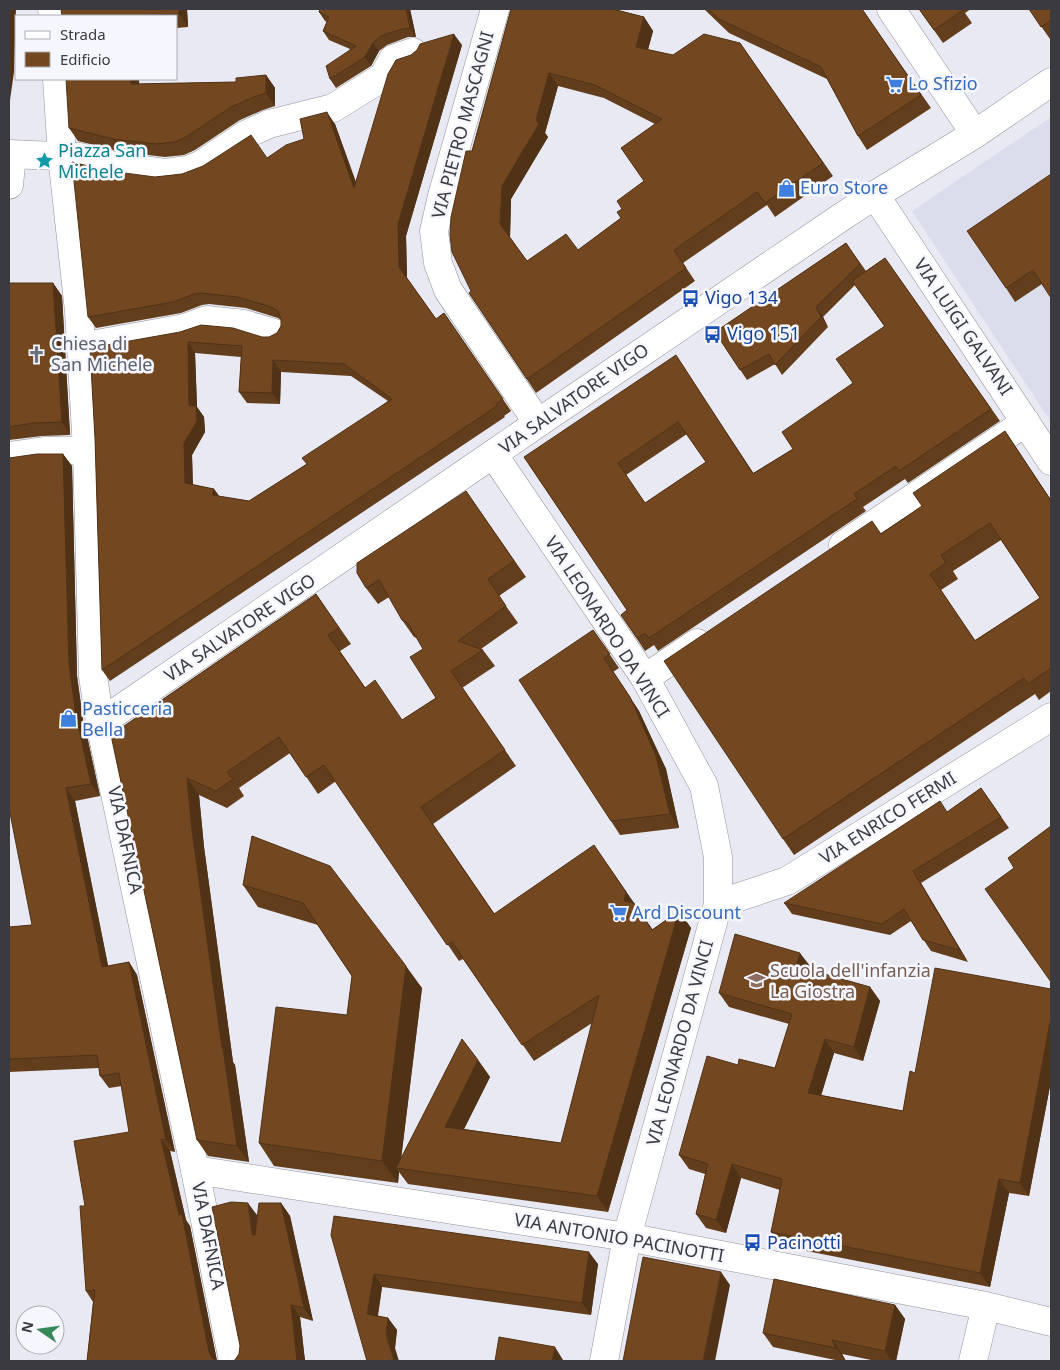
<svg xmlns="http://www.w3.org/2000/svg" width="1060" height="1370" viewBox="0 0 1060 1370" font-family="'Noto Sans',sans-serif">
<rect width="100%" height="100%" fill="#e9e9f3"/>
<path fill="#dbdcec" d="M 1051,117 L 1051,422 L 912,211 Z"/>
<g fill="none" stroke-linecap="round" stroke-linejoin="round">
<defs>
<path id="street" d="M 52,9 L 53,16
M 495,9 L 442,196 L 434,231 L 438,263 L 448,290 L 538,423
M 891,9 L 975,134
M 57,79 L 62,156 L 79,311 L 87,450 L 93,676 L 100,723
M 9,154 L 80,157 L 119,167 L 165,173 L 188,170 L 202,164 L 247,134 L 269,124 L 333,108 L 383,77 L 393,59 L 413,52
M 9,185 L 12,155
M 875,195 L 1051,461
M 80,347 L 185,328 L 207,320 L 244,324 L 274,333
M 493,454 L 645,678 L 704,786 L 718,857 L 718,904 L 627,1237 L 604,1361
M 9,456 L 44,451 L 87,450
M 843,545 L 1026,422
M 645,678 L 697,643
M 718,904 L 787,881 L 1051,717
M 195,1170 L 627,1237 L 986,1306 L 973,1361
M 986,1306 L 1051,1322"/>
<path id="secondary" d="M 233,1361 L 195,1170 L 100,723 L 493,454 L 538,423 L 840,218 L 875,195 L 975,134 L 1051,82"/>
</defs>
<use href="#street" stroke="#91929b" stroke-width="29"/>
<use href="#secondary" stroke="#91929b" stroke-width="29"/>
<use href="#street" stroke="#fff" stroke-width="28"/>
<use href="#secondary" stroke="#fff" stroke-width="28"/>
</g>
<path fill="#633e1c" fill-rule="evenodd" d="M 187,9 L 188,27 L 176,28 L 176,16 L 62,16 Z
M 320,9 L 410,9 L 416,37 L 408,37 L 387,45 L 379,51 L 371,66 L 336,88 L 330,79 L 350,49 L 329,40 L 323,31 L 327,22 L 325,21 L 319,12 Z
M 511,9 L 620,9 L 618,10 L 644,17 L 653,31 L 648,50 L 673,55 L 740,43 L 833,176 L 775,217 L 767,205 L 683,263 L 695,281 L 536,393 L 469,293 L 471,291 L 472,151 ZM 558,86 L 604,98 L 655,124 L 644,181 L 622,209 L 621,218 L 578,250 L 527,261 L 510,237 L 511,199 L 548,137 L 545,133 Z
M 704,9 L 862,9 L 931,108 L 867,150 L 858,136 L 827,79 L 729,33 Z
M 919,9 L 971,9 L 965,13 L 972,23 L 943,43 Z
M 1029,9 L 1051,9 L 1051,38 L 1050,39 Z
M 462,45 L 406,236 L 407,278 L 436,319 L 444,313 L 511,411 L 504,416 L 505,417 L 110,681 L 102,670 L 95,438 L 90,348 L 262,337 L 269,337 L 277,333 L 281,326 L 281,320 L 278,318 L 246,308 L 209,304 L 202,305 L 181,313 L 96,328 L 88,317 L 155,177 L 182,174 L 267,158 L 335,124 L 356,182 ZM 195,353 L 241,357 L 239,392 L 247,403 L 280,404 L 281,372 L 351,376 L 388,401 L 307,464 L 249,501 L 219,496 L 214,489 L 193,485 L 192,455 L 205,432 L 204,417 L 197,407 Z
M 266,75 L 275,88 L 275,106 L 263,110 L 240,120 L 195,150 L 184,155 L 165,157 L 122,152 L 78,141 L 69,128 L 139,84 L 236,82 Z
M 1051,174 L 1042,284 L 1015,302 L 1006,288 Z
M 846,243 L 866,271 L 885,258 L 1000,421 L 908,483 L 905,479 L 863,507 L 866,511 L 658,651 L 654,645 L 645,651 L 621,615 L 627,610 L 524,457 L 684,368 L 753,473 L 793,449 L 853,383 L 884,326 L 855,285 L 823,317 L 828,327 L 782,375 L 775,364 L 747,380 L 715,332 ZM 687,434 L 706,462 L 645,503 L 626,475 Z
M 9,283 L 53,283 L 62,296 L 70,435 L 42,436 L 9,440 Z
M 1005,431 L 1051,500 L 1051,691 L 1039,700 L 1035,694 L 794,855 L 783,839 L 881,533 L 922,506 ZM 1001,540 L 1040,598 L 975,640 L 941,590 L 958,579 L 953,571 Z
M 63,454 L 72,466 L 77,676 L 85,734 L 87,736 L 100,796 L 75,801 L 108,966 L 129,962 L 137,975 L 175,1152 L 170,1151 L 186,1220 L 190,1226 L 217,1361 L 87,1361 L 93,1302 L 86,1291 L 85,1206 L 129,1132 L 122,1086 L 109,1088 L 100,1076 L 99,1068 L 9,1072 L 9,927 L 32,925 Z
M 466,491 L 526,577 L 499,596 L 518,623 L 481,649 L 483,650 L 495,666 L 462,688 L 516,766 L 433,824 L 494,913 L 652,930 L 679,911 L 691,928 L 608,1212 L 408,1184 L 399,1172 L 398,1183 L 274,1166 L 259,1143 L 347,1015 L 352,976 L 318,925 L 258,907 L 243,885 L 252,836 L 422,988 L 401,1158 L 478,1060 L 490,1077 L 464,1129 L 561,1143 L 592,1023 L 534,1061 L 463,959 L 459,961 L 336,781 L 318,794 L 290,753 L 239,788 L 244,796 L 227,808 L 199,795 L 204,847 L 233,1062 L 235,1065 L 249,1162 L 208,1156 L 197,1140 L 111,735 L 316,594 L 351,644 L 340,651 L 365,687 L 402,720 L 436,698 L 423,649 L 417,638 L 414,637 L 402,620 L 389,597 L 378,604 L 366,588 Z
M 593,630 L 619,668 L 613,672 L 639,711 L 666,769 L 679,828 L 620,835 L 611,821 Z
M 981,788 L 1009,828 L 921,883 L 968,962 L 931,951 L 911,921 L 890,935 L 792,914 L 784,903 L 948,812 Z
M 810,966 L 809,970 L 870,987 L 880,1001 L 863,1061 L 834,1053 L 821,1095 L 903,1111 L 915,1073 L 1051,989 L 1051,1081 L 1029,1196 L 1009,1193 L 990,1287 L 781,1246 L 771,1232 L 780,1190 L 741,1178 L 726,1233 L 706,1228 L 696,1214 L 705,1174 L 689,1169 L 679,1155 L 738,1065 L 775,1068 L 789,1024 L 729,1007 L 719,993 Z
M 281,1203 L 290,1216 L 313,1321 L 300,1317 L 305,1361 L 232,1361 L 235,1360 L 239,1354 L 257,1215 L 257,1219 Z
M 331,1235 L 598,1264 L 591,1315 L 382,1287 L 378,1316 L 388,1318 L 397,1330 L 395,1348 Z
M 895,1305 L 905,1319 L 896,1361 L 876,1361 L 842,1354 L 846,1361 L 840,1361 L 773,1347 L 763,1333 Z"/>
<path fill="#503217" d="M 9,9 L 16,9 L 14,72 L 9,107 Z
M 179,9 L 187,9 L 188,27 L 179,14 Z
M 406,9 L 410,9 L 416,37 L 410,28 Z
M 644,17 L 653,31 L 645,60 L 636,47 Z
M 454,34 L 462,45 L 406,236 L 407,278 L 399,267 L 398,224 Z
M 373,43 L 379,51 L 371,66 L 365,57 Z
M 549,73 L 558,86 L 545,133 L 536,120 Z
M 266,75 L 275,88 L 275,106 L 266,93 Z
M 130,79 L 139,79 L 140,97 L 131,84 Z
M 327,112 L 335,124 L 362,200 L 354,188 Z
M 539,124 L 548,137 L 511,199 L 510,238 L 500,224 L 502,186 Z
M 53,283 L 62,296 L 70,435 L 62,422 Z
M 816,307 L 823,317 L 828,327 L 821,317 Z
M 188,342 L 195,353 L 197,407 L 204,417 L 205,432 L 192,455 L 193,494 L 185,483 L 184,443 L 189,406 Z
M 676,355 L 684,368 L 762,486 L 753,474 Z
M 273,360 L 281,372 L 280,404 L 272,393 Z
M 1005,431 L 1051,500 L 1051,501 Z
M 63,454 L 72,466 L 77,676 L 85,734 L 87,736 L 100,796 L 91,784 L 77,723 L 69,664 Z
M 214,489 L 222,500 L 212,495 Z
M 604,658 L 639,711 L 666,769 L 679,828 L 670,814 Z
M 187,778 L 199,795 L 204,847 L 233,1062 L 235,1065 L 249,1162 L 237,1146 L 222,1048 L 192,830 Z
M 66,788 L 75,801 L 111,980 L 102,967 Z
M 605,861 L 664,946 L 624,901 Z
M 913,871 L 921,883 L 968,962 L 960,950 Z
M 679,911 L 691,928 L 608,1212 L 597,1196 Z
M 800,953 L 810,966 L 806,980 L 796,966 Z
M 129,962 L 137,975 L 175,1152 L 166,1140 Z
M 406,966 L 422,988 L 400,1168 L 396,1168 L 399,1172 L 398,1183 L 382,1161 Z
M 870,987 L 880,1001 L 863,1061 L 854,1047 Z
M 1051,1017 L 1051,1081 L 1029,1196 L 1020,1183 Z
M 825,1039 L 834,1053 L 818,1106 L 808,1093 Z
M 478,1060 L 490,1077 L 457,1143 L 445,1127 Z
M 161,1139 L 170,1151 L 186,1220 L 190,1226 L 217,1361 L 214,1361 L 209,1352 Z
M 732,1164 L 741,1178 L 726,1233 L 716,1220 Z
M 999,1179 L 1009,1193 L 990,1287 L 980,1273 Z
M 248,1203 L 257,1215 L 261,1247 L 252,1235 Z
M 281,1203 L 290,1216 L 313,1321 L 304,1308 Z
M 589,1252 L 598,1264 L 591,1315 L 582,1303 Z
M 721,1272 L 730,1285 L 715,1361 L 703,1361 Z
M 374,1274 L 382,1287 L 376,1326 L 367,1314 Z
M 291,1305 L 300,1317 L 305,1361 L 297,1361 Z
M 895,1305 L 905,1319 L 896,1361 L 892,1361 L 885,1351 Z
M 388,1318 L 397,1330 L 395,1348 L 399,1361 L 394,1361 L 386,1335 Z
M 832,1340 L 842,1354 L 846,1361 L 836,1348 Z
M 555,1347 L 563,1360 L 563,1361 L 552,1361 Z"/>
<path fill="#734821" stroke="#503217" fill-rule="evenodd" d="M 61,9 L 179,9 L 179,14 L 132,16 L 62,16 Z
M 320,9 L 406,9 L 410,28 L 402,29 L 381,36 L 373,43 L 365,57 L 330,79 L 326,66 L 356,46 L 323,31 L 329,17 L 319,12 Z
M 511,9 L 612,9 L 644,17 L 636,47 L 673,55 L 704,34 L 740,43 L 823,163 L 765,203 L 757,192 L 674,250 L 686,268 L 527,379 L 469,293 L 471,291 L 452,252 L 450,235 L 451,217 L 466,151 L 472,151 ZM 549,73 L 595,85 L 662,119 L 621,148 L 644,181 L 617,201 L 622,209 L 617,212 L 621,218 L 578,250 L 566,234 L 527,261 L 500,224 L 502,186 L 539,124 L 536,120 Z
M 708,9 L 862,9 L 921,95 L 858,136 L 821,67 L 719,19 Z
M 919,9 L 962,9 L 963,10 L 934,30 Z
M 1029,9 L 1051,9 L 1051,20 L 1041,27 Z
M 454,34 L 398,224 L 399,267 L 436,319 L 444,313 L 503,399 L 496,404 L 497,406 L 102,670 L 95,438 L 90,348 L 180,332 L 201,325 L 233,328 L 262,337 L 269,337 L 277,333 L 281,326 L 281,319 L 278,311 L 271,307 L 238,297 L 201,293 L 194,294 L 173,302 L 88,317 L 72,162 L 109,171 L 155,177 L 182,174 L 203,166 L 251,135 L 267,158 L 286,145 L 304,139 L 300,119 L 327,112 L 354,188 L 388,74 L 396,60 L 411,55 L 417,50 L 420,44 ZM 188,342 L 242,346 L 239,392 L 272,393 L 273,360 L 344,364 L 392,399 L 302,458 L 307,464 L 249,501 L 212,495 L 214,489 L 185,483 L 184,443 L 197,421 L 196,406 L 189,406 Z
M 266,75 L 266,93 L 254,97 L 231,107 L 186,137 L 175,142 L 156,144 L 113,139 L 69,128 L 66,79 L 130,79 L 131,84 L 236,82 L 236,78 Z
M 1051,174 L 1051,298 L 1033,270 L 1006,288 L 967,231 Z
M 846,243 L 860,264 L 816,307 L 821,317 L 775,365 L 769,354 L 740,370 L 715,332 Z
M 885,258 L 991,409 L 899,471 L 896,466 L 854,494 L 857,499 L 649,638 L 645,633 L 637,638 L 621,615 L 627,610 L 524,457 L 676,355 L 753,474 L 793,449 L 782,432 L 853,383 L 836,359 L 885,326 L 852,281 ZM 678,422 L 706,462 L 645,503 L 618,463 Z
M 9,283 L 53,283 L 62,422 L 33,423 L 9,427 Z
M 1005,431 L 1051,501 L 1051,668 L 1028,684 L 1024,678 L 783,839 L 664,661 L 872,521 L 881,534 L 922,506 L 913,493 ZM 990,523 L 1040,598 L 975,641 L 930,574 L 946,563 L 941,555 Z
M 37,454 L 63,454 L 69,664 L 77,723 L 78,724 L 91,784 L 66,788 L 102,967 L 129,962 L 166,1140 L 161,1139 L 179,1215 L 182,1214 L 209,1352 L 212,1358 L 216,1361 L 87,1361 L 95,1290 L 86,1291 L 80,1206 L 85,1206 L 74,1141 L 129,1132 L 119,1073 L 100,1076 L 97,1055 L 9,1059 L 9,927 L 32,925 L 9,808 L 9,458 Z
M 466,491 L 514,561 L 488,579 L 506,606 L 458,641 L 483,650 L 451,671 L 505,750 L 421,807 L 494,914 L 594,845 L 626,892 L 624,901 L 634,903 L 652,930 L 679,911 L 597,1196 L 396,1168 L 462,1039 L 478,1060 L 445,1127 L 561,1143 L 599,995 L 522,1045 L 452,942 L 447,945 L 324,765 L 306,777 L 279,737 L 227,772 L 233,779 L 216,791 L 187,778 L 192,830 L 222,1048 L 223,1048 L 237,1146 L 197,1140 L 111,735 L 316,594 L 339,628 L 328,635 L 365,688 L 375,680 L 402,720 L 436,698 L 410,657 L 423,649 L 408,623 L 402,620 L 379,580 L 366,588 L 357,573 L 357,563 Z
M 593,630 L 610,654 L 604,658 L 630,697 L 656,756 L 670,814 L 611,821 L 519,680 Z
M 981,788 L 1001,817 L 913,871 L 960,950 L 923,940 L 904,909 L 882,924 L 784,903 L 940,801 L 947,812 Z
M 1051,826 L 1051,982 L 985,889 L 1014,868 L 1008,858 Z
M 252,836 L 330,866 L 406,966 L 382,1161 L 259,1143 L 276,1007 L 347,1015 L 352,976 L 303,903 L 243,885 Z
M 735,934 L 800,953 L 796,966 L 870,987 L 854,1047 L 825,1039 L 808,1093 L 903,1111 L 910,1071 L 915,1073 L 935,968 L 1051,989 L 1051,1017 L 1020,1183 L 999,1179 L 980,1273 L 771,1232 L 782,1179 L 732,1164 L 716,1220 L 696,1214 L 708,1164 L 679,1155 L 707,1056 L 738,1065 L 739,1059 L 775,1068 L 792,1014 L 719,993 Z
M 231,1202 L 248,1203 L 252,1235 L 255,1235 L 259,1203 L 281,1203 L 304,1308 L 291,1305 L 297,1361 L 232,1361 L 235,1360 L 239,1354 L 240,1346 L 212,1207 Z
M 334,1216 L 589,1252 L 582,1303 L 374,1274 L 367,1314 L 388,1318 L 386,1335 L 394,1361 L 367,1361 L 331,1235 Z
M 643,1257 L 721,1272 L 703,1361 L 623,1361 Z
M 774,1279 L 895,1305 L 885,1351 L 832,1340 L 836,1348 L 763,1333 Z
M 499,1337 L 555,1347 L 552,1361 L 495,1361 Z"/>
<defs>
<symbol id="supermarket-bare" viewBox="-9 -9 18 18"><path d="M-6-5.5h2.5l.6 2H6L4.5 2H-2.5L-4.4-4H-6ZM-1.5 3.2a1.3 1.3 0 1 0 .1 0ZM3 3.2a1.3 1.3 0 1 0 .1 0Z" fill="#3f7fe0" stroke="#f6f7fe" stroke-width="2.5" paint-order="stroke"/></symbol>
<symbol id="sight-bare" viewBox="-9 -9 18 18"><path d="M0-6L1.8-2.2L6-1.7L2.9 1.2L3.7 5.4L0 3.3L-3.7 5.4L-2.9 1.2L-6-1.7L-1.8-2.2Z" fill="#0f9aa8" stroke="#f6f7fe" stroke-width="2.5" paint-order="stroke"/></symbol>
<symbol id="shop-bare" viewBox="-9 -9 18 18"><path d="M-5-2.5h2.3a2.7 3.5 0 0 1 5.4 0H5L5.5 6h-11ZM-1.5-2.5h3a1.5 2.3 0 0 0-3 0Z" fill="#3f7fe0" stroke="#f6f7fe" stroke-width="2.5" paint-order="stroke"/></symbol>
<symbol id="bus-bare" viewBox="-9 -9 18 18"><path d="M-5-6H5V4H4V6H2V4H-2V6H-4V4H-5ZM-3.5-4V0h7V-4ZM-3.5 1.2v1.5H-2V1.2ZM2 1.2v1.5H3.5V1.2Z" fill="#1a4fb4" stroke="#f6f7fe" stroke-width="2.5" paint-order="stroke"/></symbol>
<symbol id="church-bare" viewBox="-9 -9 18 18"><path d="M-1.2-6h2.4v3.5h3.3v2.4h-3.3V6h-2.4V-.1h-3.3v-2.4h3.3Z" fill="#6b7280" stroke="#f6f7fe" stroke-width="2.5" paint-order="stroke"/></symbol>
<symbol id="school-bare" viewBox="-9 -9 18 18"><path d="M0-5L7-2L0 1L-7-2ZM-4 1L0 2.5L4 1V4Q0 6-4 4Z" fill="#8d6e63" stroke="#f6f7fe" stroke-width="2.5" paint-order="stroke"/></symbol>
</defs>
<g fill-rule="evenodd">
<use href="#supermarket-bare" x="882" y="72" width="25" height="25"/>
<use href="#sight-bare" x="32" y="148" width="25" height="25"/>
<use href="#shop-bare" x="774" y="176" width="25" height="25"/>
<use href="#bus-bare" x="678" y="286" width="25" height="25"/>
<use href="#bus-bare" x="700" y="322" width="25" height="25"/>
<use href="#church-bare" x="24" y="342" width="25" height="25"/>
<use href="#shop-bare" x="56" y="706" width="25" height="25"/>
<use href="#supermarket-bare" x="606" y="900" width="25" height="25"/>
<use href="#school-bare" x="744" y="968" width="25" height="25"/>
<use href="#bus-bare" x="740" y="1230" width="25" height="25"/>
</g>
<g text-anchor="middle" stroke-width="5" stroke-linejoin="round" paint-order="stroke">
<g font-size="18" fill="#366cbe" stroke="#f6f7fe" text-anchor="start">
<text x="908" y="90">Lo Sfizio</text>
<text x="800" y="194">Euro Store</text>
<text x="82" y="715">Pasticceria<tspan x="82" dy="21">Bella</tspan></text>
<text x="632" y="919">Ard Discount</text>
</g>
<g font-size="18" fill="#3b3b3f" stroke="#f6f7fe">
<text transform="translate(463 125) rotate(-75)" y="6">VIA PIETRO MASCAGNI</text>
<text transform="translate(963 327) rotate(56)" y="6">VIA LUIGI GALVANI</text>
<text transform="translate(574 399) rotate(-35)" y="6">VIA SALVATORE VIGO</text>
<text transform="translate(607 627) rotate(57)" y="6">VIA LEONARDO DA VINCI</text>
<text transform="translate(240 628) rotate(-34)" y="6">VIA SALVATORE VIGO</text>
<text transform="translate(888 818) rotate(-32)" y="6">VIA ENRICO FERMI</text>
<text transform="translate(125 840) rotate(78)" y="6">VIA DAFNICA</text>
<text transform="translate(680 1043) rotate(-75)" y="6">VIA LEONARDO DA VINCI</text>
<text transform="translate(208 1236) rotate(79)" y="6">VIA DAFNICA</text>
<text transform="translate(619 1238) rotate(10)" y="6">VIA ANTONIO PACINOTTI</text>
</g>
<g font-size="18" fill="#0d838f" stroke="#f6f7fe" text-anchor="start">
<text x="58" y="157">Piazza San<tspan x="58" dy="21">Michele</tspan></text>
</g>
<g font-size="18" fill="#164399" stroke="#f6f7fe" text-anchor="start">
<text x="705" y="304">Vigo 134</text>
<text x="727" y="340">Vigo 151</text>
<text x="767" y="1249">Pacinotti</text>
</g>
<g font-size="18" fill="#5b616d" stroke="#f6f7fe" text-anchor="start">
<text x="51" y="350">Chiesa di<tspan x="51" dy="21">San Michele</tspan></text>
</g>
<g font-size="18" fill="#785e54" stroke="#f6f7fe" text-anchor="start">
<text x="770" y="977">Scuola dell'infanzia<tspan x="770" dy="21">La Giostra</tspan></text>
</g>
</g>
<rect width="1060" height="1370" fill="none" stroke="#3b3b3f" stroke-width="20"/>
<rect x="15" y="15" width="162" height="65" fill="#f6f7fe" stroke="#abacb2"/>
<rect x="25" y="31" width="25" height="8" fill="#ffffff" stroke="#abacb2"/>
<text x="60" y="40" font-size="15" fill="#3b3b3f">Strada</text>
<rect x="25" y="52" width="25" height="15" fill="#734821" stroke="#abacb2"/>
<text x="60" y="65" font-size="15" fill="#3b3b3f">Edificio</text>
<g transform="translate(40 1330) rotate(283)"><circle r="24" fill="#f6f7fe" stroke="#abacb2"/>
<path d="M0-4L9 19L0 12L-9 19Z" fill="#378859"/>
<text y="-8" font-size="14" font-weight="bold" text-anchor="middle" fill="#3b3b3f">N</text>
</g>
</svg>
